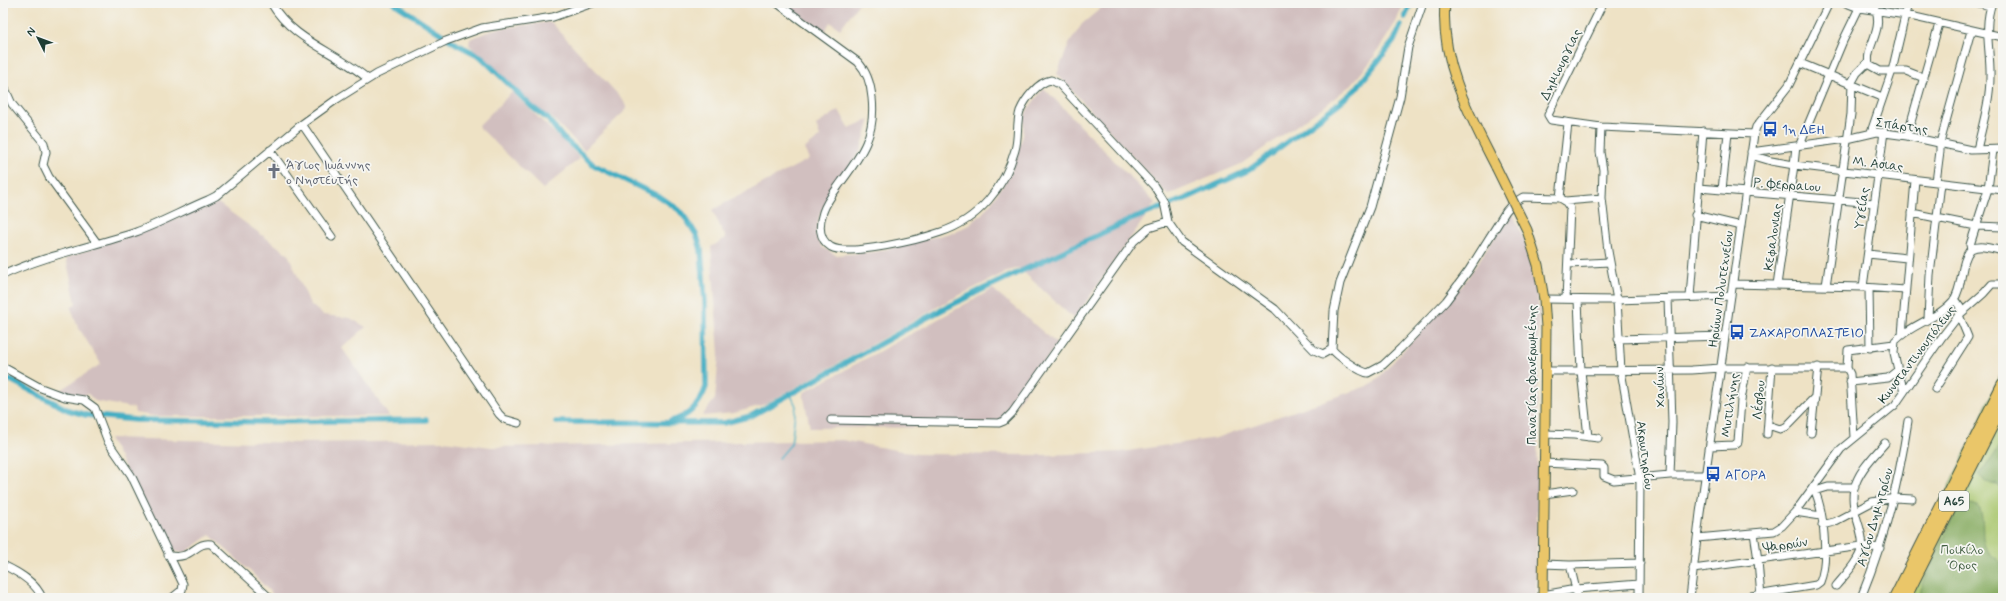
<svg xmlns="http://www.w3.org/2000/svg" width="2006" height="601" viewBox="0 0 2006 601" font-family="Mynerve,sans-serif">
<rect width="100%" height="100%" fill="#f6f6f2"/>
<filter id="ink" filterUnits="userSpaceOnUse"><feTurbulence type="fractalNoise" baseFrequency=".025" numOctaves="2"/><feDisplacementMap in="SourceGraphic" scale="8" xChannelSelector="R" yChannelSelector="G"/><feConvolveMatrix kernelMatrix="1 2 1 2 8 2 1 2 1" color-interpolation-filters="sRGB"/></filter>
<filter id="wash" filterUnits="userSpaceOnUse"><feTurbulence type="fractalNoise" baseFrequency=".012" numOctaves="4" result="noise"/><feDisplacementMap in="SourceGraphic" scale="16" xChannelSelector="R" yChannelSelector="G"/><feGaussianBlur stdDeviation="0.9" result="paint"/><feColorMatrix in="noise" values="0 0 0 0 0 0 0 0 0 0 0 0 0 0 0 0 0 1.4 0 .05"/><feComposite in="paint" operator="in"/></filter>
<g filter="url(#wash)">
<rect width="100%" height="100%" fill="#eee2c5"/>
<path fill="#d1bfbf" d="M 780,3 L 859,3 L 840,29 L 830,22 L 824,33 Z
M 1107,3 L 1404,3 L 1396,22 L 1372,60 L 1352,84 L 1326,105 L 1241,164 L 1168,195 L 1057,74 L 1069,44 L 1082,24 Z
M 551,22 L 623,100 L 627,109 L 584,150 L 550,116 L 545,116 L 534,107 L 469,45 L 470,39 L 495,29 Z
M 1044,88 L 1155,203 L 1074,319 L 1019,268 L 1008,271 L 948,301 L 766,404 L 734,413 L 702,416 L 715,399 L 719,354 L 711,247 L 726,238 L 712,210 L 809,159 L 804,149 L 820,137 L 816,125 L 839,110 L 849,128 L 870,119 L 861,149 L 820,213 L 816,234 L 822,247 L 836,255 L 875,252 L 954,232 L 969,225 L 981,215 L 993,200 L 1010,174 L 1023,136 L 1024,119 L 1028,109 Z
M 512,92 L 580,158 L 543,189 L 478,126 Z
M 218,203 L 288,254 L 310,304 L 323,315 L 350,318 L 366,327 L 342,348 L 389,416 L 154,416 L 135,413 L 134,408 L 95,401 L 88,394 L 80,398 L 57,392 L 101,364 L 77,325 L 71,308 L 76,303 L 66,258 Z
M 1512,212 L 1528,249 L 1535,282 L 1539,310 L 1536,598 L 276,598 L 251,572 L 210,535 L 186,552 L 178,552 L 169,548 L 109,438 L 296,443 L 444,441 L 491,447 L 842,440 L 917,454 L 1045,455 L 1121,452 L 1216,438 L 1373,384 L 1464,283 Z
M 993,289 L 1057,344 L 1001,427 L 810,428 L 803,393 Z"/>
<path fill="#a9c66d" stroke="#648250" d="M 2003,368 L 2003,598 L 1896,598 L 1938,512 Z"/>
<path fill="#86ab60" stroke="#52744a" d="M 2003,441 L 2003,489 L 2001,489 L 1998,485 C 1990,485 1983,480 1978,474 L 1984,469 Z
M 1969,504 L 1978,505 C 1990,530 1971,546 2003,564 L 2003,598 L 1918,598 L 1928,571 L 1959,507 Z"/>
<g fill="none" stroke-linecap="round" stroke-linejoin="round">
<path stroke="#44aec3" stroke-width="1.5" d="M 779,458 L 791,444 L 796,406 L 791,395"/>
<path stroke="#44aec3" stroke-width="5.5" d="M 394,3 L 458,45 L 480,56 L 532,107 L 548,119 L 562,137 L 594,165 L 662,198 L 679,210 L 687,220 L 697,236 L 701,250 L 705,302 L 706,387 C 700,404 689,417 671,421
M 1405,17 L 1411,3
M 3,376 L 68,410 L 86,415 L 135,420 L 266,422 L 426,420
M 556,422 L 724,423 L 751,416 L 926,318 L 979,291 L 1130,220 L 1187,198 L 1249,170 L 1338,104 L 1355,90 L 1394,41 L 1401,25"/>
</g>
</g>
<g filter="url(#ink)">
<g fill="none" stroke-linecap="round" stroke-linejoin="round">
<defs>
<path id="minor" d="M 271,3 C 293,41 337,52 368,79
M 777,3 L 858,62 C 868,73 871,85 872,98 C 876,134 862,154 842,181 C 835,191 827,200 823,212 C 819,224 818,239 831,247 C 849,257 921,239 941,232 C 978,220 1005,187 1015,150 C 1019,137 1016,123 1020,111 C 1025,99 1038,82 1051,80 L 1059,84 L 1154,186 L 1164,202 L 1168,222 L 1182,242 L 1275,309 L 1314,350 L 1323,354 L 1332,349 L 1334,311 L 1340,283 L 1370,207 L 1400,97 L 1408,47 L 1423,3
M 1603,3 L 1548,115 L 1551,120 L 1601,127 L 1754,134
M 1846,3 L 1859,8 L 1906,15 L 2003,37
M 1979,3 L 1990,6
M 1876,10 C 1883,33 1865,46 1869,65 L 1880,71 L 1906,71 L 1924,78
M 1800,63 L 1882,97
M 3,84 L 12,104 L 44,143 L 46,152 L 43,165 L 49,177 L 97,243
M 302,124 L 499,414 L 504,419 L 518,423
M 1601,127 L 1600,152 L 1603,170 L 1602,198 L 1608,251 L 1617,300 L 1621,371 L 1640,479 L 1639,598
M 1871,132 L 1892,71 L 1908,3
M 1907,136 L 1939,24
M 1800,144 L 1843,41 L 1859,8
M 270,150 L 332,237
M 1977,150 C 1982,126 1990,102 1990,77 C 1991,52 1983,27 1992,3
M 1751,152 L 1847,139 L 1877,132 L 1907,136 L 1971,150 L 2003,149
M 1751,155 L 1771,161 L 1794,165 L 2003,190
M 1936,182 L 1940,151 L 1940,143 L 1971,31
M 1699,188 L 1874,203
M 1722,190 L 1728,133
M 1560,198 L 1568,123
M 1565,201 L 1570,208 L 1566,299
M 1912,213 L 1976,226 L 2003,227
M 1695,215 L 1741,226
M 1971,249 C 1982,244 1992,249 2003,251
M 1868,254 L 1907,258
M 1569,264 L 1610,262
M 3,275 C 46,255 91,247 136,232 C 160,223 184,210 208,200 L 216,196 L 302,124 L 337,99 L 377,74 L 446,41 L 482,28 L 553,17 L 593,3
M 1733,284 L 1863,287 L 1905,290
M 1777,285 L 1794,165 L 1796,146
M 1826,286 L 1851,114 L 1852,82 L 1857,73 L 1868,62
M 1863,287 L 1884,132
M 1869,288 L 1870,348
M 1690,297 L 1703,131
M 1668,298 L 1672,422 L 1670,475
M 1544,299 L 1617,300 L 1731,296
M 1578,300 L 1581,371 L 1588,437
M 1928,319 L 1930,275 L 1941,183
M 1902,335 L 1915,180
M 1618,339 L 1725,336
M 1332,349 C 1337,356 1360,372 1368,373 L 1383,365 L 1401,348 L 1446,301 L 1469,270 L 1506,211 L 1513,203 L 1523,197 L 1560,198 L 1565,201 L 1602,198
M 3,367 L 41,388 L 65,397 L 84,400 L 95,408 L 108,442 L 131,475 L 183,584 L 182,590 L 172,598
M 1847,368 L 1848,350 L 1894,344
M 1898,370 L 1904,392
M 1545,371 L 1692,370 L 1721,368 L 1847,368 L 1850,374 L 1854,437
M 1850,382 L 1888,378 L 1898,370 L 1894,353 L 1895,341 C 1911,324 1938,319 1953,301 C 1964,286 1959,263 1971,249 L 1970,245 L 1988,189 L 1993,150
M 1935,389 L 1968,337 L 1959,315 L 1960,307 L 1954,299
M 831,420 L 999,423 L 1004,421 L 1012,413 L 1134,241 L 1149,228 L 1168,222
M 1768,425 L 1780,429 L 1786,427 L 1815,397
M 1811,433 L 1818,367
M 1545,434 L 1574,435 L 1598,438
M 1767,434 L 1772,367
M 1710,446 L 1734,445 L 1738,442 L 1741,400 L 1747,367
M 1544,463 L 1602,466 L 1604,468 L 1604,476 L 1614,480 L 1670,475 L 1707,475
M 1815,491 L 1828,487 L 1855,487
M 1544,494 L 1573,490
M 1795,512 L 1821,516
M 1822,525 L 1834,522 L 1872,502 L 1895,498 L 1912,499
M 1754,533 L 1758,560 L 1761,598
M 1697,538 L 1774,531 L 1782,526 L 1795,512 L 1841,449 L 1895,405 L 1942,337 L 1959,315 L 1984,293 L 1992,284 L 2003,284
M 168,555 C 191,562 195,541 211,544 L 270,598
M 1543,564 L 1570,565 L 1640,563
M 3,565 C 18,572 36,582 42,598
M 1570,565 L 1578,598
M 1693,569 L 1862,546 L 1880,548
M 1836,586 C 1845,575 1859,561 1862,547 C 1865,531 1849,510 1854,489 C 1858,471 1874,456 1885,443
M 1543,595 L 1576,589 L 1639,584
M 1862,595 C 1885,539 1899,481 1908,421
M 1690,598 L 1700,513 L 1754,134 L 1756,127 L 1789,85 L 1829,3
M 1739,598 L 1816,585 L 1820,582 C 1829,560 1824,508 1813,487"/>
<path id="major" d="M 1445,3 C 1440,63 1470,116 1496,167
M 1543,598 L 1546,327 L 1544,299"/>
<path id="highway" d="M 1895,598 L 2003,384
M 1905,598 L 2003,404"/>
</defs>
<use href="#minor" stroke="#3e564a" stroke-width="9"/>
<use href="#major" stroke="#3e564a" stroke-width="11"/>
<use href="#highway" stroke="#3e564a" stroke-width="13"/>
<use href="#minor" stroke="#fff" stroke-width="7"/>
<use href="#major" stroke="#eac669" stroke-width="9"/>
<use href="#highway" stroke="#eac669" stroke-width="11"/>
<defs>
<path id="major-bridge" d="M 1496,167 L 1527,230 L 1538,265 L 1544,299"/>
</defs>
<use href="#major-bridge" stroke="#3e564a" stroke-width="11" stroke-linecap="butt"/>
<use href="#major-bridge" stroke="#eac669" stroke-width="9"/>
</g>
</g>
<defs>
<symbol id="bus-bare" viewBox="-9 -9 18 18"><path d="M-5-6H5V4H4V6H2V4H-2V6H-4V4H-5ZM-3.5-4V0h7V-4ZM-3.5 1.2v1.5H-2V1.2ZM2 1.2v1.5H3.5V1.2Z" fill="#1a4fb4" stroke="#f6f6f2" stroke-width="2.5" paint-order="stroke"/></symbol>
<symbol id="church-bare" viewBox="-9 -9 18 18"><path d="M-1.2-6h2.4v3.5h3.3v2.4h-3.3V6h-2.4V-.1h-3.3v-2.4h3.3Z" fill="#6b7280" stroke="#f6f6f2" stroke-width="2.5" paint-order="stroke"/></symbol>
</defs>
<g fill-rule="evenodd">
<use href="#bus-bare" x="1759" y="118" width="22" height="22"/>
<use href="#church-bare" x="263" y="160" width="22" height="22"/>
<use href="#bus-bare" x="1726" y="321" width="22" height="22"/>
<use href="#bus-bare" x="1702" y="463" width="22" height="22"/>
</g>
<g text-anchor="middle" stroke-width="3.5" stroke-linejoin="round" paint-order="stroke">
<rect fill="#f6f6f2" stroke="#60746d" stroke-width="1" x="1939" y="491" width="30" height="20" rx="3"/>
<g font-size="12" font-weight="bold" fill="#1f3d34">
<text x="1954" y="505">Α65</text>
</g>
<g font-size="13" fill="#1f3d34" stroke="#f6f6f2">
<text transform="translate(1560 64) rotate(-64)" y="5">Δημιουργιας</text>
<text transform="translate(1902 125) rotate(8)" y="5">Σπάρτης</text>
<text transform="translate(1878 163) rotate(7)" y="5">Μ. Ασιας</text>
<text transform="translate(1787 184) rotate(4)" y="5">Ρ. Φερραιου</text>
<text transform="translate(1861 208) rotate(-82)" y="5">Υγείας</text>
<text transform="translate(1772 237) rotate(-82)" y="5">Κεφαλονιας</text>
<text transform="translate(1720 289) rotate(-82)" y="5">Ηρώων Πολυτεχνείου</text>
<text transform="translate(1916 354) rotate(-53)" y="5">Κωνσταντινουπόλεως</text>
<text transform="translate(1531 375) rotate(-90)" y="5">Παναγίας Φανερωμένης</text>
<text transform="translate(1659 387) rotate(-92)" y="5">Χανίων</text>
<text transform="translate(1758 400) rotate(-85)" y="5">Λέσβου</text>
<text transform="translate(1729 405) rotate(-82)" y="5">Μυτιλήνης</text>
<text transform="translate(1646 455) rotate(83)" y="5">Ακρωτηρίου</text>
<text transform="translate(1874 517) rotate(-74)" y="5">Αγίου Δημητρίου</text>
<text transform="translate(1785 544) rotate(-8)" y="5">Ψαρρών</text>
</g>
<g font-size="13" fill="#164399" stroke="#f6f6f2" text-anchor="start">
<text x="1782" y="134">1η ΔΕΗ</text>
<text x="1749" y="337">ΖΑΧΑΡΟΠΛΑΣΤΕΙΟ</text>
<text x="1725" y="479">ΑΓΟΡΑ</text>
</g>
<g font-size="13" fill="#5b616d" stroke="#f6f6f2" text-anchor="start">
<text x="286" y="169">Άγιος Ιωάννης<tspan x="286" dy="15">ο Νηστευτής</tspan></text>
</g>
<g font-size="13" fill="#425f42" stroke="#f6f6f2">
<text x="1962" y="554">Ποικίλο<tspan x="1962" dy="15">Όρος</tspan></text>
</g>
</g>
<rect width="2006" height="601" fill="none" stroke="#f6f6f2" stroke-width="16"/>
<g transform="translate(38 38) rotate(312)" stroke="#f6f6f2" stroke-width="3" paint-order="stroke">
<path d="M0-3L7 15L0 10L-7 15Z" fill="#1f3d34"/>
<text y="-6" font-size="11" font-weight="bold" text-anchor="middle" fill="#1f3d34">N</text>
</g>
</svg>
